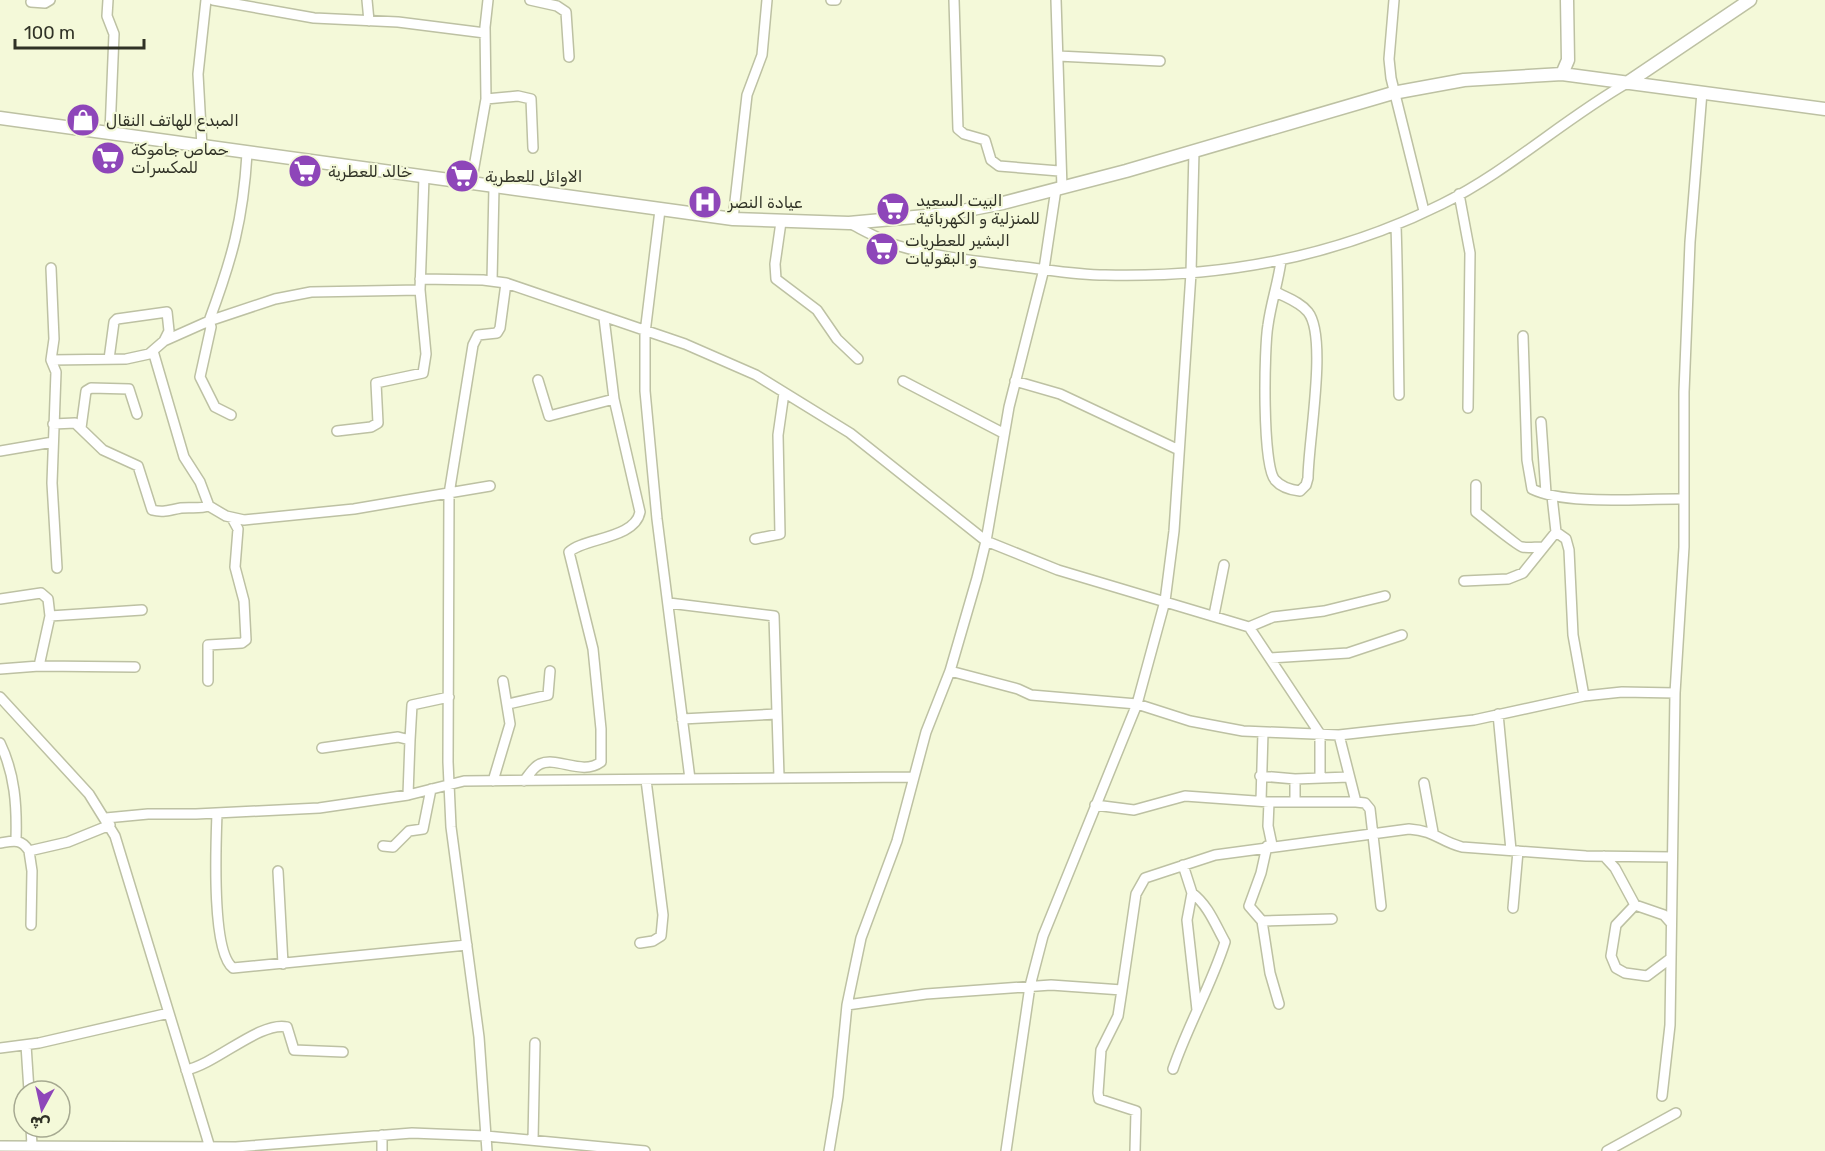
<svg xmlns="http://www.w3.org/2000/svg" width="1825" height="1151" viewBox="0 0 1825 1151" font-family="Rubik,'Noto Sans Arabic',sans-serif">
<rect width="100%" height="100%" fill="#f4f9d9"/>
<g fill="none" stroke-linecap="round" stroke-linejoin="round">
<defs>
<path id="minor" d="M 108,0 L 107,16 L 114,34 L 110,132
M 213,0 L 314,18 L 398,22 L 485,33
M 367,0 L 369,21
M 530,0 L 557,6 L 566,12 L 569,57
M 831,0 L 836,0
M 954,0 L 958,129 L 964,134 L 985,140 L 991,160 L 999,166 L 1059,171
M 1056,0 L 1062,188
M 1394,0 L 1389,59 L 1391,78 L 1424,211
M 31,2 L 45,3 L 50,0
M 1058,56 L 1160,61
M 486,99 L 518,96 L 531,99 L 533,148
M 202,147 L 198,74 L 206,0
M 471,184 L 486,99 L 485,27 L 488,0
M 1459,194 L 1470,253 L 1468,408
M 660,210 L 645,333 L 645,391 L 657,519 L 690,779
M 733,219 L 747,95 L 762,55 L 767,0
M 781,222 L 775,264 L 776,279 L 817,310 L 837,339 L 858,359
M 849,223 C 865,231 882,241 899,246 C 936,257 977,261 1015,266 C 1044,269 1075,275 1105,275 C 1223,278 1336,257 1442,204 C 1507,172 1564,119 1627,83
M 1396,226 C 1398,283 1398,339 1399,395
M 51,268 L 54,339 L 51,360 L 56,372 L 52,483 L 57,568
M 420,279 L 483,280 L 506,283 L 685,344 L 756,375 L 850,433 L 986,541 L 1058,570 L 1249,627 L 1320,734 L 1320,778
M 492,281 L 494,187
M 1276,292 C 1287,298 1300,302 1308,312 C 1328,337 1308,443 1308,478 L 1306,485 L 1300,491 C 1291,490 1281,487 1275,480 C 1262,466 1264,347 1268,325 C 1271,303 1278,283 1281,261
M 1523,336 L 1527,460 L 1532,489 C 1568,506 1643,498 1684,499
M 153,351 L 184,457 L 200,482 L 209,506 L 226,516 L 244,520 L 354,509 L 490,486
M 109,359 L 114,322 L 117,319 L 167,312 L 169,331 L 164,341
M 51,360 L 126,359 L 149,354 L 164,341 L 209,321 C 232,259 243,220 247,154
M 538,380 L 549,416 L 614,399
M 903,381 L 1003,433
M 1015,381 L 1060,394 L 1179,450
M 231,415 L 215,407 L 200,377 L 211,327 L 209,321 L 275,299 L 311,292 L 420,290
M 1541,422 L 1546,493
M 53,424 L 75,423 L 103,450 L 138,466 L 152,510 C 164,513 169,510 181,508 C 191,507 199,509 209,506
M 81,428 L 86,391 L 91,388 L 129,389 L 137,414
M 337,431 L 371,427 L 378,423 L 376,383 L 423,373 L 426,354 L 420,290 L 424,177
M 0,451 L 53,442
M 1476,485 L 1476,512 C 1481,516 1519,547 1522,547 C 1528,548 1535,547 1542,547
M 1552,496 L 1556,532 L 1566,539 L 1569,550 L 1573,635 L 1584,696
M 755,539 L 780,534 L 778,435 L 784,393
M 1464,581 L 1508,579 L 1523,573 L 1556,532
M 0,599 L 41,593 L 48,599 L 50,616 L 39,666 L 0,669
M 669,603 L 774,616 L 779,777
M 1214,615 L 1224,565
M 50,616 L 142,610
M 1249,627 L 1273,617 L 1324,611 L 1385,596
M 1270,658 L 1348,653 L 1402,635
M 39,666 L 135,667
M 950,671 L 1018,689 L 1031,695 L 1137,704 L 1190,721 L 1243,731 L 1339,735 L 1474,720 L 1584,696 L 1622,692 L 1675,693
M 208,681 L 208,645 L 242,643 L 246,640 L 244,601 L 235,567 L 238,529 L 232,518
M 0,697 L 89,794 L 115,836 L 211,1151
M 508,704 L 548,695 L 550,671
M 1498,714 L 1511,850
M 682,719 L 777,714
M 1339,735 L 1356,802 L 1365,803 L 1370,809 L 1381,906
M 410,740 L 412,705 L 449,697
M 0,743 C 15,774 17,806 16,840
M 322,748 L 398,737 L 410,740 L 408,795
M 1260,776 L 1295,779 L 1349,777
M 1295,779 L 1295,802
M 493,781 L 510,724 L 503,681
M 524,781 C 529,775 533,767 540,764 C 557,756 582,776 601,762 L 601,729 L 593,649 L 569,552 C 583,538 635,539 640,512 L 614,399 L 604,318
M 1424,783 L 1433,832
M 1261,801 L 1263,732
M 1269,802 L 1268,826 L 1272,845
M 1095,805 L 1134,810 L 1185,796 L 1269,802 L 1356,802
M 217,813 C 216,842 211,951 233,968 L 467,945
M 106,818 L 148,814 L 196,814 L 319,808 L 408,795 L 464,781 L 914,777
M 0,843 C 13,841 21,838 29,851
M 383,846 L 393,847 L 409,831 L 423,829 L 431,789
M 1267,846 L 1261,873 L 1249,906 L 1262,921 L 1270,973 L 1279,1004
M 1604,856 L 1615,868 L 1635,905 L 1616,925 L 1611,956 L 1616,968 L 1625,973 L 1647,976 L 1671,958
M 1183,865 L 1192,893 L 1187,920 L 1197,1010
M 278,871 L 283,964
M 1635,905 L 1664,915 L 1671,923
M 1513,908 L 1518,851
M 1262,921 L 1332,919
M 31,925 L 32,871 L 29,851 L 68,842 L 110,825
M 640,943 L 653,941 L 661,936 L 663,915 L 646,780
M 1122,990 L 1118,1016 L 1101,1050 L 1098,1093 L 1099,1099 L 1136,1111 L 1135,1151
M 847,1005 L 926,994 L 1051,985 L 1122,990 L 1136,894 L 1145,878 L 1215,855 L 1409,829 C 1436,831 1439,841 1462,847 L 1586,856 L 1671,857
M 26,1045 L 29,1091
M 0,1048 L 39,1043 L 169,1013
M 1173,1069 C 1188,1025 1211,986 1225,942 C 1215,924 1208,905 1192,893
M 186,1070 C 216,1064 260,1021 287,1027 L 294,1050 L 343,1052
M 1662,1096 L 1670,1025 L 1675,693 L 1684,547 L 1684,392 L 1690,242 L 1702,92
M 31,1127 L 32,1146
M 533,1140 L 535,1043
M 0,1146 L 236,1147 L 412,1133 L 486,1136 L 645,1151
M 382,1151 L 382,1135
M 487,1151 L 479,1037 L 451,827 L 448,762 L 449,494 L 473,345 L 478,335 L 497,333 L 500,328 L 506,283
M 829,1151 L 838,1097 L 847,1005 L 861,938 L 897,841 L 926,732 L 950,671 L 977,578 L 986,541 L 1009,407 L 1044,269 L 1056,189
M 1006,1151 L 1030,986 L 1043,936 L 1137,704 L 1165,601 L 1174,531 L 1191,273 L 1194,151
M 1607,1151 L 1676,1113"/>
<path id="tertiary" d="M 1562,74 L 1825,109
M 1627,83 L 1750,0
M 0,118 L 733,219 L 849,223 L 947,214 L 1003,203 L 1126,171 L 1393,93 L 1464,80 L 1562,74 L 1568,60 L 1567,0"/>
</defs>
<use href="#minor" stroke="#bdc1a3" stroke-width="12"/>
<use href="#tertiary" stroke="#bdc1a3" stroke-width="15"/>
<use href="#minor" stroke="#fff" stroke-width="9"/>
<use href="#tertiary" stroke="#fff" stroke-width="12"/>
</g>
<defs>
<symbol id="shop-disc" viewBox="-11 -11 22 22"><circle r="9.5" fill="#8e46b9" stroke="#f4f9d9"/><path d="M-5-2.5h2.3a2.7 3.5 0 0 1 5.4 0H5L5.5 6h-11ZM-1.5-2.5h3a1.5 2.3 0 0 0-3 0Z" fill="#fff"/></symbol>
<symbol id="supermarket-disc" viewBox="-11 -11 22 22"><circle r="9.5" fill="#8e46b9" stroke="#f4f9d9"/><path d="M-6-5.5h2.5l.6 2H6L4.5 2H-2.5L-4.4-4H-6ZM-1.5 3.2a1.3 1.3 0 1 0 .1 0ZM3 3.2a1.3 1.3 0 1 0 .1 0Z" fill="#fff"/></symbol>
<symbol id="hospital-disc" viewBox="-11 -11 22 22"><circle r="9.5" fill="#8e46b9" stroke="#f4f9d9"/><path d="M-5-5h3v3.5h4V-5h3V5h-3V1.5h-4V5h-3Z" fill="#fff"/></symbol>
</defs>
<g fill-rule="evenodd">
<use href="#shop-disc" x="64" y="101" width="38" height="38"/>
<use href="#supermarket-disc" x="89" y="139" width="38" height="38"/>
<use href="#supermarket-disc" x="286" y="152" width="38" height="38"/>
<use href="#supermarket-disc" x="443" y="157" width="38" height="38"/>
<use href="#hospital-disc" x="686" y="183" width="38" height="38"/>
<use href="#supermarket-disc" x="874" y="190" width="38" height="38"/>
<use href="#supermarket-disc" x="863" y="230" width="38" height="38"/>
</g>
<g text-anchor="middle" stroke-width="4.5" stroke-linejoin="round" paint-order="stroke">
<g font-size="16" fill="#303226" stroke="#f4f9d9" text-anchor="start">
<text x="106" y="126">المبدع للهاتف النقال</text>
<text x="131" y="155">حماص جاموكة<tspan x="131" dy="18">للمكسرات</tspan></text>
<text x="328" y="177">خالد للعطرية</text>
<text x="485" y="182">الاوائل للعطرية</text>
<text x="916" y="206">البيت السعيد<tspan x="916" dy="18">للمنزلية و الكهربائية</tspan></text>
<text x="728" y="208">عيادة النصر</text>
<text x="905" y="246">البشير للعطريات<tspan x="905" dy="18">و البقوليات</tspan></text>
</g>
</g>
<g transform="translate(42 1109) rotate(188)"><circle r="28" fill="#f4f9d9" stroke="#a6a991" stroke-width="1.5"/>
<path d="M0-4.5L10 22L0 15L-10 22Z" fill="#8e46b9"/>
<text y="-9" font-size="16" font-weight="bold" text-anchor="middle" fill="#303226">ش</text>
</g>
<path d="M15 39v9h129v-9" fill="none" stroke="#303226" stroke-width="3"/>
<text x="24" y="39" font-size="18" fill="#303226" stroke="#f4f9d9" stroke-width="4.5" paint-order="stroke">100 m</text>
</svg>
